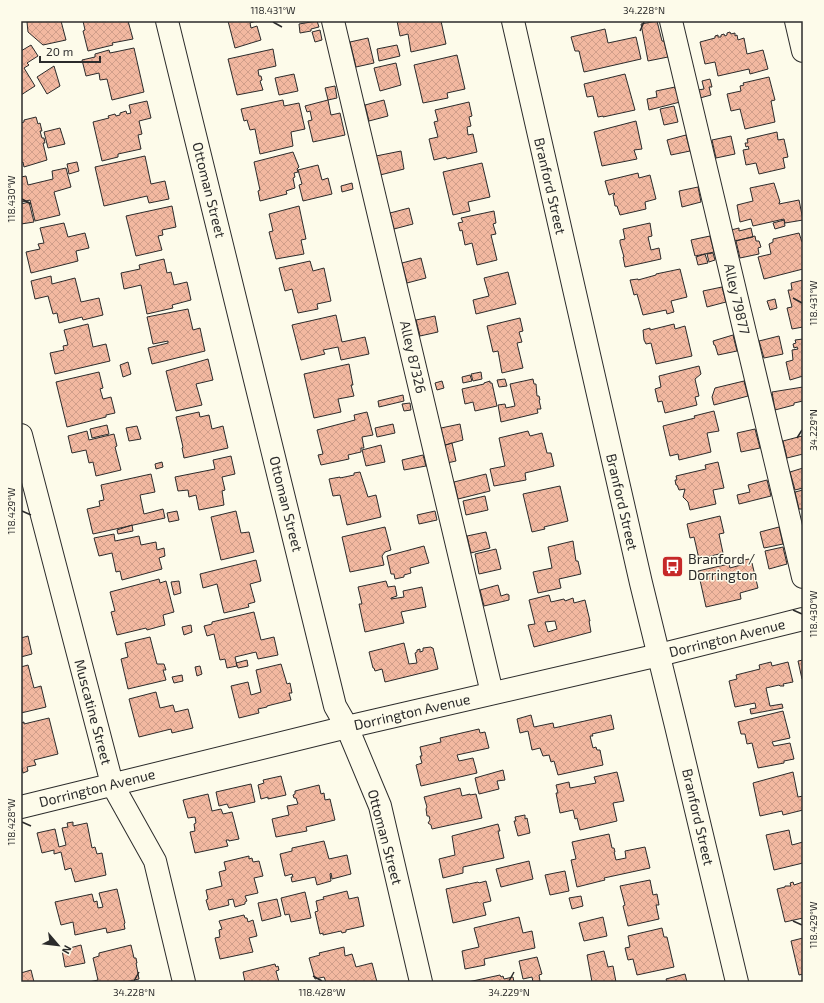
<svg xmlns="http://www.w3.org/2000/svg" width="824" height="1003" viewBox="0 0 824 1003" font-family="'Exo 2',sans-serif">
<defs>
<pattern id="building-cross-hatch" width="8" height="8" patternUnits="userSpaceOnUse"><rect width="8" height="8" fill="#f2b8a0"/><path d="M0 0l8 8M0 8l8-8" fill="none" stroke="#d09e8a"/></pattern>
</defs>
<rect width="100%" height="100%" fill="#fdfbea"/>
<path fill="url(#building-cross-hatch)" stroke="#2b2b2b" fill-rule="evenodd" d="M 31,21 L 61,21 L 66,40 L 43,45 L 28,32 L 27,22 Z
M 83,21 L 128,21 L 133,39 L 112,43 L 113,45 L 88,51 L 83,31 L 85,30 Z
M 228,21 L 256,21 L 250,23 L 251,28 L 257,26 L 261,40 L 235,48 Z
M 317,21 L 319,27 L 311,29 L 311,31 L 300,33 L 299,24 Z
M 397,21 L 441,21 L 446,44 L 411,52 L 408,34 L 400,36 Z
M 657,21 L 662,41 L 664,41 L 668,57 L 648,61 L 641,24 Z
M 605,29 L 608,43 L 636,37 L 641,59 L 584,72 L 579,51 L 575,51 L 571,37 Z
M 320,30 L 322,40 L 315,42 L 312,32 Z
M 730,32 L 731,34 L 735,33 L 735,36 L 737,35 L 738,40 L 744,38 L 747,54 L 763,50 L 768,69 L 750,74 L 749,69 L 718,76 L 715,62 L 705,64 L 700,42 L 715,38 L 715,36 L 718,35 L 718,37 L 721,37 L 721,35 L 724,34 L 725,36 L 727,35 L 727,33 Z
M 368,38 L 374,63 L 356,67 L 350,42 Z
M 31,45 L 38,56 L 27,63 L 29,65 L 24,68 L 35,86 L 21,95 L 21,51 Z
M 397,45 L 400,56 L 379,61 L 377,49 Z
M 134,48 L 144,92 L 112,100 L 107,79 L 100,80 L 99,73 L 86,76 L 82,60 L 95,57 L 95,54 L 109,50 L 110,53 Z
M 273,49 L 276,66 L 258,70 L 259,76 L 261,76 L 262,80 L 260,81 L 263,90 L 237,95 L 228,59 Z
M 457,55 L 465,89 L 447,93 L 448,98 L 423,103 L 414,65 Z
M 396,63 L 401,85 L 380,91 L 374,68 Z
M 54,66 L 60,86 L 47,94 L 37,77 Z
M 294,74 L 298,91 L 279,95 L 275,78 Z
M 625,74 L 635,110 L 603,117 L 603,116 L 598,117 L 593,96 L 587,97 L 584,84 Z
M 769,77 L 775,100 L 771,101 L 775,122 L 745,129 L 740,109 L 731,111 L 727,94 L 741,91 L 740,86 L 744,85 L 743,83 Z
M 710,79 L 712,87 L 709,87 L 711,95 L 700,98 L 698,90 L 704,89 L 702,81 Z
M 335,86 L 337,98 L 328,100 L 325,88 Z
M 675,87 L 675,89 L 676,89 L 680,102 L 649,110 L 647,99 L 657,97 L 656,91 Z
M 283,100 L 284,106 L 299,103 L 305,129 L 291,132 L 293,146 L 260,154 L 255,129 L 250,130 L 247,120 L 244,121 L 241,109 Z
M 328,100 L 331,115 L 340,113 L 345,135 L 313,142 L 308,121 L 312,120 L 310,111 L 307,112 L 305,106 Z
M 384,100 L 388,116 L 369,121 L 365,105 Z
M 147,101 L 151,118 L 139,121 L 142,134 L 138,135 L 141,149 L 118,154 L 118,157 L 102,161 L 93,122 L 109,118 L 108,116 L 115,114 L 116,116 L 120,115 L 120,113 L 126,111 L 127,114 L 131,113 L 129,105 Z
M 469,102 L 472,116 L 469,117 L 471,126 L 467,127 L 468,135 L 473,134 L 477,152 L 447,159 L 446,157 L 434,160 L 429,139 L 438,137 L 434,122 L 438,121 L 435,110 Z
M 674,106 L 678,122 L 664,125 L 660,109 Z
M 36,117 L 38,124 L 40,123 L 42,131 L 40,131 L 42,138 L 44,138 L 45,143 L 43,143 L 47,160 L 24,167 L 23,162 L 21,163 L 21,123 L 24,122 L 24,120 Z
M 636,121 L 642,149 L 634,150 L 637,159 L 602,166 L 594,132 Z
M 60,128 L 65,144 L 48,148 L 44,132 Z
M 777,132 L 778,140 L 784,139 L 788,157 L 783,158 L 785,168 L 759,174 L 756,163 L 746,165 L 743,150 L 749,149 L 748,146 L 746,147 L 745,143 L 748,143 L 747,139 Z
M 686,135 L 690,151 L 671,155 L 667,140 Z
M 731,136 L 735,154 L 716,158 L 712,140 Z
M 401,151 L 404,169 L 380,175 L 376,156 Z
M 293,152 L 299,167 L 297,169 L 298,172 L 294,173 L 295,177 L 293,178 L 295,188 L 286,191 L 287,194 L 260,201 L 258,191 L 260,190 L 254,162 Z
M 145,156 L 151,184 L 165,181 L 169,199 L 149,203 L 147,196 L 104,206 L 95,167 Z
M 77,162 L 79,171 L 69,174 L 67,164 Z
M 482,163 L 490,197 L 468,202 L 470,211 L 453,215 L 443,172 Z
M 318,165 L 322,180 L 328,178 L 332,194 L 303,201 L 299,185 L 302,184 L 298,170 Z
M 66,168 L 71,187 L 54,192 L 60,215 L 35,221 L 30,200 L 22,202 L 21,196 L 21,177 L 26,176 L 28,185 L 53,179 L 52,171 Z
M 638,173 L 639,178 L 650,175 L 656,199 L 645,202 L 646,209 L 620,215 L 617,206 L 615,206 L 613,195 L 615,194 L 614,193 L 609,195 L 605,181 Z
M 352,183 L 353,189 L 342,192 L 341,186 Z
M 774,183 L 780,202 L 779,203 L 779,204 L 799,200 L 803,220 L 785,223 L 784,219 L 753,226 L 751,219 L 740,222 L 737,205 L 753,201 L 750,188 Z
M 698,187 L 701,202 L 682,207 L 679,191 Z
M 29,202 L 34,222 L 21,224 L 21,204 Z
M 172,206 L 176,227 L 162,230 L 163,235 L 158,236 L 162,250 L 136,256 L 126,216 Z
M 299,206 L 306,239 L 301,240 L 304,254 L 276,259 L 269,232 L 273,231 L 269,214 Z
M 409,208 L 413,224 L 394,229 L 390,213 Z
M 494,211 L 496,223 L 493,224 L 496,234 L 491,235 L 497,260 L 477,265 L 472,243 L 465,245 L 462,230 L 460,231 L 458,223 L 463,222 L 461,218 Z
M 784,220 L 785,226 L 775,229 L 773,223 Z
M 64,223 L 68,237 L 85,233 L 89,248 L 76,251 L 78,261 L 31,273 L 26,252 L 40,249 L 38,244 L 44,243 L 40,228 Z
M 650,223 L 652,236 L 648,237 L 651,250 L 659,248 L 661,259 L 625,267 L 623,257 L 624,257 L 620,243 L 620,240 L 625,239 L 623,229 Z
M 739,228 L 739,231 L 751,228 L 753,237 L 734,241 L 731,230 Z
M 799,233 L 802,242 L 803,242 L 803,269 L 764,279 L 758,257 L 771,254 L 769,244 L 773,242 L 773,239 Z
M 710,236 L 714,252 L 695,256 L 691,240 Z
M 755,236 L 756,241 L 759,241 L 761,247 L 758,248 L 759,254 L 740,258 L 736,241 Z
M 713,253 L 715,260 L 709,262 L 707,254 Z
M 705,254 L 708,263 L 698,265 L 696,257 Z
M 421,258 L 426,278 L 407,283 L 402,263 Z
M 164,259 L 167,273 L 171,272 L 174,285 L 187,282 L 191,300 L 172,305 L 173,308 L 147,314 L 141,285 L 124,289 L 121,273 L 140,269 L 139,265 Z
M 310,261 L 313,271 L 324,268 L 331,301 L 317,304 L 318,309 L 298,313 L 292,289 L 285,291 L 279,268 Z
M 680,269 L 687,297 L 671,301 L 674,312 L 667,314 L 666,310 L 643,315 L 637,294 L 634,295 L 630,280 L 638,279 L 638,280 L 656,275 L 656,274 Z
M 508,272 L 516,304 L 476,314 L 473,300 L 489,296 L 484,278 Z
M 51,276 L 52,284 L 75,278 L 81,302 L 99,298 L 103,315 L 83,320 L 82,317 L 59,323 L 57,313 L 53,314 L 48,296 L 35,299 L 31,281 Z
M 803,280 L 803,327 L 792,329 L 787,308 L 792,307 L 788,290 L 792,290 L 791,283 Z
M 722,287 L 726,302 L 707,307 L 703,291 Z
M 775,299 L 777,308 L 770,310 L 767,301 Z
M 188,309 L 193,330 L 200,328 L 205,351 L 152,364 L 148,348 L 168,343 L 168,341 L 153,344 L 147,317 Z
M 336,315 L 342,342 L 365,337 L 369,354 L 341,360 L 338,347 L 323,350 L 325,354 L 301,360 L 292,325 Z
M 435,316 L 438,332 L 420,336 L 416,320 Z
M 520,318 L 523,331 L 519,332 L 522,342 L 517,343 L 523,368 L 502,373 L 498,351 L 493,352 L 487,326 Z
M 88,324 L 93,347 L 106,344 L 110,361 L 55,374 L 50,353 L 64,350 L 63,346 L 68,345 L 64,330 Z
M 674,324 L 675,329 L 685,326 L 692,356 L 656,364 L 651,343 L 646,344 L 644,340 L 643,330 L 650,328 L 650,330 Z
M 733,335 L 737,351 L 718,355 L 715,345 L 714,345 L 713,341 Z
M 779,336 L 783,354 L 764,358 L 759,341 Z
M 803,339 L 803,376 L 790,380 L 786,362 L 793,360 L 792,350 L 798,349 L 797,347 L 794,348 L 793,344 L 796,343 L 795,340 Z
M 208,359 L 213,380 L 196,384 L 202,405 L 176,411 L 166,371 Z
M 128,362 L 131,374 L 123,377 L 120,365 Z
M 349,364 L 353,385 L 351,385 L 354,396 L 338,399 L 341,412 L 314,418 L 304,374 Z
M 699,366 L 701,374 L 695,379 L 699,396 L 695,397 L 697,405 L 665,413 L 662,401 L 658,402 L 655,389 L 661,387 L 659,376 Z
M 99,372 L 103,388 L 100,389 L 103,399 L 111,397 L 115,413 L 106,415 L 106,417 L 67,427 L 56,382 Z
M 481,372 L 482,379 L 473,381 L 471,374 Z
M 470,375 L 472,381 L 463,383 L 462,377 Z
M 505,379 L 507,386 L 499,387 L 497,380 Z
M 533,379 L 534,384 L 536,384 L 537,396 L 539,396 L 540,400 L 539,400 L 541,409 L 537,409 L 538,413 L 501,422 L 498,405 L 505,404 L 506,408 L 515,406 L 510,384 Z
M 442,381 L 444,388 L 437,390 L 435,383 Z
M 490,381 L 490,383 L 492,383 L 497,406 L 475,411 L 473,402 L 465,404 L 462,389 L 484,384 L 484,383 Z
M 744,381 L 748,396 L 714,405 L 712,397 L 715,388 Z
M 803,387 L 803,401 L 794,403 L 794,405 L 775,410 L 772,392 Z
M 403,395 L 404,401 L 379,407 L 378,401 Z
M 410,403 L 411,410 L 404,411 L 402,404 Z
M 714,411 L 719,431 L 707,433 L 711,452 L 679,460 L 678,454 L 670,456 L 663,426 L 695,418 L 694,416 Z
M 199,412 L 200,417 L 209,415 L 212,429 L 223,426 L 228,448 L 184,458 L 182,448 L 183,447 L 176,417 Z
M 367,412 L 373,435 L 362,437 L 364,448 L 361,448 L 361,452 L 348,455 L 349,459 L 321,465 L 318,455 L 323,454 L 317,430 L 355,420 L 354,415 Z
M 393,424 L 395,433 L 377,437 L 375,428 Z
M 460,424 L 463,440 L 445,445 L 441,428 Z
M 107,425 L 109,434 L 92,438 L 90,429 Z
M 137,426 L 141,439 L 129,441 L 126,428 Z
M 755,429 L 760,448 L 741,452 L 737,433 Z
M 87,431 L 89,440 L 114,434 L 117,446 L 115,447 L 121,470 L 96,476 L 93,462 L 89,463 L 86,450 L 72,453 L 68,436 Z
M 528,431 L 530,436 L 542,433 L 547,453 L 551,453 L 554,466 L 525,473 L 526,480 L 494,486 L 490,469 L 505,466 L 499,438 Z
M 802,436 L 803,454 L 787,458 L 783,441 Z
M 452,443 L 456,461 L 447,463 L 443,446 Z
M 381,445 L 385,462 L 366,466 L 362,450 Z
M 423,455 L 426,466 L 404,470 L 402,460 Z
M 231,456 L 235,474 L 222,477 L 225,490 L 222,491 L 224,505 L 199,510 L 196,495 L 189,497 L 188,490 L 178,491 L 175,477 L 215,469 L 213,460 Z
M 162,462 L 163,467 L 156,469 L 155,464 Z
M 718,462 L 724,488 L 713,490 L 716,504 L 690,510 L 688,502 L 683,497 L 685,489 L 679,490 L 677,485 L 676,485 L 675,480 L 677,480 L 676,476 L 706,469 L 705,465 Z
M 803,468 L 803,488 L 795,490 L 790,472 Z
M 360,472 L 368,497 L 376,495 L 381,517 L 347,525 L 340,495 L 333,496 L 329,479 L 340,477 L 340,478 L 354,475 L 354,473 Z
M 151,474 L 155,492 L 140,495 L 144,514 L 163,509 L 165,518 L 93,534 L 87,509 L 100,506 L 99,501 L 104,500 L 101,485 Z
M 486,474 L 490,491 L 458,499 L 454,482 Z
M 767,480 L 771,496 L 739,504 L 737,495 L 750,492 L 748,485 Z
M 560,486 L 568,521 L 544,527 L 545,529 L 532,532 L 523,494 Z
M 803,490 L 803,509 L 799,509 L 795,492 Z
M 485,496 L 488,510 L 466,515 L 463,501 Z
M 177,511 L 179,520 L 169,522 L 167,513 Z
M 236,511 L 241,533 L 249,532 L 254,552 L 221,560 L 211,517 Z
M 435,511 L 437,520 L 419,524 L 417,515 Z
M 720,516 L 724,533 L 719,534 L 723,553 L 699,559 L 694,537 L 690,538 L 687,524 Z
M 132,525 L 133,531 L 118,534 L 117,530 Z
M 385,527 L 391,550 L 385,552 L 382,556 L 384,565 L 350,572 L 342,537 Z
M 779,527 L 783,544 L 764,548 L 760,532 Z
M 486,532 L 490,548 L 471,553 L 467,536 Z
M 114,534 L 115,541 L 139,536 L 141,545 L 156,542 L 157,550 L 164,548 L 165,556 L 159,558 L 162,569 L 122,580 L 120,571 L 116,572 L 112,553 L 99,556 L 94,538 Z
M 573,541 L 576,561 L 578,561 L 581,574 L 559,579 L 561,588 L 538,593 L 533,572 L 552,568 L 548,547 Z
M 424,546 L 429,563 L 410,568 L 411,573 L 404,575 L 404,577 L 395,579 L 394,574 L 391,574 L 387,556 Z
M 783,547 L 787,564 L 769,569 L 765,551 Z
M 496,549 L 501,569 L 479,574 L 475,554 Z
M 749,559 L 751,563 L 752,563 L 758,588 L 740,593 L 741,599 L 706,607 L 698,571 L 729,564 L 730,568 L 741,565 L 740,561 Z
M 256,560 L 261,581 L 250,584 L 255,602 L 248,604 L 249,607 L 224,613 L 217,584 L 203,588 L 200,574 Z
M 159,579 L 160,583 L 166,581 L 174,612 L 163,615 L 165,625 L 147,630 L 146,628 L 117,635 L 111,612 L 115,611 L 110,592 Z
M 179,581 L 181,593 L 174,595 L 171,582 Z
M 386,581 L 388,587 L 395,586 L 397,596 L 391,598 L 391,599 L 404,597 L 403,591 L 422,587 L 426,607 L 401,612 L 404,623 L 365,632 L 359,604 L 362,604 L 358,587 Z
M 498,585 L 501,596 L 507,594 L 509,595 L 509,600 L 484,606 L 480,590 Z
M 549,595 L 551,602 L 564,599 L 565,601 L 573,598 L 574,603 L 585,600 L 590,621 L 589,621 L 591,632 L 534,647 L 528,625 L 535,624 L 529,600 ZM 555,621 L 557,629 L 548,632 L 545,622 Z
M 254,612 L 261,640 L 274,637 L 278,655 L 258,659 L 256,652 L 235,657 L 237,666 L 227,668 L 225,659 L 220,660 L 214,634 L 207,636 L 204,626 L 212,624 L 212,622 Z
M 191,625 L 192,632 L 184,635 L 182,627 Z
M 28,636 L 32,654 L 21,657 L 21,638 Z
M 150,637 L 157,664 L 164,664 L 166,670 L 163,670 L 166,680 L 128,689 L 121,659 L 128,657 L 125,643 Z
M 404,643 L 409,664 L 417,663 L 415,653 L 417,652 L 417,650 L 420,649 L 420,652 L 423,651 L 423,648 L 431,647 L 432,648 L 433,648 L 438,669 L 385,682 L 382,669 L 375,671 L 374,668 L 373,668 L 369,652 Z
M 247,660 L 248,666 L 238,668 L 236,663 Z
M 803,660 L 803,679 L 802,679 L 798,661 Z
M 771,662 L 772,666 L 788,662 L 793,682 L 783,684 L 784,686 L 780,686 L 779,685 L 766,688 L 770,706 L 782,704 L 783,708 L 751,714 L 750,709 L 756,708 L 755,703 L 735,707 L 729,681 L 737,679 L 736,675 L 760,669 L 759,665 Z
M 281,664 L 287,684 L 290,683 L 292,693 L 289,693 L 291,700 L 267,706 L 267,707 L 258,709 L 259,713 L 239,718 L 231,686 L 248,682 L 251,695 L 261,692 L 256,670 Z
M 28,665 L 34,688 L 41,686 L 46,707 L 21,713 L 21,667 Z
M 200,666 L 202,674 L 197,676 L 195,667 Z
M 182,675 L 183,681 L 174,683 L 172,677 Z
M 156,692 L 160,708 L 173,705 L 175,712 L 188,709 L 193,728 L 172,733 L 171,729 L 139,737 L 129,699 Z
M 783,711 L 790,738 L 772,742 L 774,746 L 790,743 L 794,759 L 784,761 L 784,763 L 758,768 L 752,743 L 747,744 L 745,734 L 741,734 L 738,722 Z
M 531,715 L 534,727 L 553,723 L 554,728 L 611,715 L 614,729 L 592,734 L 593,736 L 590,736 L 593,748 L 596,747 L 597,750 L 600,750 L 603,765 L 558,775 L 554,761 L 551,762 L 549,755 L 543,756 L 540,748 L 532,750 L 528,731 L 520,733 L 517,719 Z
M 49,718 L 58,754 L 34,760 L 36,765 L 27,767 L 28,771 L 23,773 L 22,768 L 21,768 L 21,723 L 24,722 L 24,724 Z
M 479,729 L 480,733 L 485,732 L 489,748 L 457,755 L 459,761 L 473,758 L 477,773 L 421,786 L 416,765 L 422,763 L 420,756 L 422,756 L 420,747 L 441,742 L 440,738 Z
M 503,770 L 505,780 L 497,781 L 499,789 L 479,794 L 475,778 Z
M 617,772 L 624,801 L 613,803 L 617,821 L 580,830 L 577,818 L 575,819 L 573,810 L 560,813 L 556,793 L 558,793 L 556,785 L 569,782 L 570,788 L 596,783 L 594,777 Z
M 793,772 L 798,797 L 803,796 L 803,810 L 783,815 L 782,811 L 760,816 L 753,783 Z
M 281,776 L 286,795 L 268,799 L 268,797 L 261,799 L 258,785 L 264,783 L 263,780 Z
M 251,784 L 255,802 L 229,808 L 227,804 L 219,806 L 216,792 Z
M 319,785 L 321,794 L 324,793 L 325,800 L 330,799 L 335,820 L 306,827 L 307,831 L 276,837 L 272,819 L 289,815 L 287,806 L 298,804 L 296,798 L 294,798 L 293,795 L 295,794 L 295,791 Z
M 460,788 L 462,796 L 470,794 L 470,795 L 476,794 L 482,818 L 432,829 L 431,825 L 428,823 L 430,820 L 429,816 L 427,816 L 426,809 L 427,807 L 424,797 Z
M 208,794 L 212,811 L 221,809 L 223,814 L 232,812 L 239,839 L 229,841 L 229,840 L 226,840 L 228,846 L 195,853 L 190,832 L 195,831 L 194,824 L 196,823 L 195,817 L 188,818 L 183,800 Z
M 525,815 L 525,819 L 527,818 L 530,833 L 518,836 L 514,821 L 516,821 L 515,817 Z
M 73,822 L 73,826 L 87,823 L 92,848 L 95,847 L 97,854 L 102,853 L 106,875 L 75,882 L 71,868 L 65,870 L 61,852 L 54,854 L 54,850 L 42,853 L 37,833 L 55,829 L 59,847 L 66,845 L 62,828 L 68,827 L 67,823 Z
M 498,824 L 500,831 L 498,831 L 504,858 L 463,867 L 463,873 L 443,878 L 439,859 L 455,855 L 452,836 Z
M 789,830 L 792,845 L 803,842 L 803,863 L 774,870 L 766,835 Z
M 609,834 L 612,848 L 614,848 L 615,852 L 614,852 L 616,860 L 626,858 L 625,851 L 645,847 L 650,868 L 604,878 L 605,880 L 577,887 L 571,860 L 576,859 L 572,842 Z
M 324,841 L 329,859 L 347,855 L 351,874 L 332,879 L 331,873 L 330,874 L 331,881 L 317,885 L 315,877 L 292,882 L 291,877 L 293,877 L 292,874 L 285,876 L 280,854 L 292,851 L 292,848 Z
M 249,856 L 249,859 L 252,858 L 253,862 L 259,861 L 263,876 L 254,878 L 258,893 L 245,896 L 247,901 L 245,902 L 245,904 L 235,907 L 233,899 L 228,900 L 229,905 L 209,910 L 206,900 L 208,899 L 206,890 L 222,886 L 219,872 L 226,870 L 224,862 Z
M 529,861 L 533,879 L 501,887 L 496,869 Z
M 565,871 L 569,891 L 550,895 L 545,875 Z
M 650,880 L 653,895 L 657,894 L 659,905 L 656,905 L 659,919 L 628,926 L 623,906 L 625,905 L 620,886 Z
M 486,881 L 491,901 L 483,903 L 486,915 L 453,923 L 446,889 L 478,882 L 479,883 Z
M 793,882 L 794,885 L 803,882 L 803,918 L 785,922 L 777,889 L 785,887 L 785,886 L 791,886 L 790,883 Z
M 117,889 L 125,923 L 124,924 L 125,929 L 107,933 L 106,928 L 75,935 L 73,922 L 61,925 L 55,902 L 92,894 L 94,902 L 97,901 L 98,908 L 103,907 L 99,893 Z
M 347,891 L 349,899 L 358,897 L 364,926 L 346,930 L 346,932 L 342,933 L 341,931 L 323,935 L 323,933 L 320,934 L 315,912 L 318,911 L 316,901 L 324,899 L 323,897 Z
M 305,892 L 311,918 L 291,922 L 289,914 L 285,915 L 281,898 Z
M 581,896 L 583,906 L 572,909 L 569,898 Z
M 277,899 L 281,916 L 262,921 L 258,903 Z
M 244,915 L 245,918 L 247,918 L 248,922 L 253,920 L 257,936 L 249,938 L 253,952 L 220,959 L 215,938 L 220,937 L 219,930 L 222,929 L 219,921 Z
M 519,917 L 523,933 L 532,931 L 535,948 L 484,959 L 485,965 L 465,969 L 462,951 L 479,947 L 474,928 Z
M 603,917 L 607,936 L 584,941 L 579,923 Z
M 662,928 L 664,937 L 667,937 L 674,967 L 637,975 L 633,959 L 628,960 L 625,948 L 630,947 L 628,936 Z
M 803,938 L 803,974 L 799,975 L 791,941 Z
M 81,945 L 85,963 L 65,967 L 62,950 Z
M 131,945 L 134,958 L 136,958 L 137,963 L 136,963 L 139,979 L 125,982 L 89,982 L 98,980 L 93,958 L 99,956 L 99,953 Z
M 344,947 L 345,956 L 352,954 L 356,967 L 372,963 L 377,982 L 326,982 L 324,977 L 315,979 L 309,958 L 320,955 L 319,953 Z
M 604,951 L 608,967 L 613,966 L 616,982 L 592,982 L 587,955 Z
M 537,957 L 542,974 L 539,975 L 540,981 L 533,982 L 532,977 L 523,979 L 519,961 Z
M 275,964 L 276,967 L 278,966 L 279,970 L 276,971 L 279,982 L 245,982 L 243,972 Z
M 31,970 L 34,982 L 21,982 L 21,973 Z
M 685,974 L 687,982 L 667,982 L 666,979 Z
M 500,975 L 501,977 L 503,976 L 504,979 L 513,977 L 514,982 L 468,982 Z"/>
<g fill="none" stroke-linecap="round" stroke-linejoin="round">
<defs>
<path id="minor" d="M 167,21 L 335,706 L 347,727 L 380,806 L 421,982
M 333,21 L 492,693
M 671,21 L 803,577
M 796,21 L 803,51
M 21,435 L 112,784 L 155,861 L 184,982
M 21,807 L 347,727 L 659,655 L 803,619"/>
<path id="major" d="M 513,21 L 641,583 L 676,726 L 737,982"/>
</defs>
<use href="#minor" stroke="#2b2b2b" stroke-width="24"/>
<use href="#major" stroke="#2b2b2b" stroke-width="24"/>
<use href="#minor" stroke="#fdfbea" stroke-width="22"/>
<use href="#major" stroke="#fdfbea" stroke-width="22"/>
</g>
<path fill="none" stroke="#2b2b2b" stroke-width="1.5" d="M 273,22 L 282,27M 640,31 L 644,22M 22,199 L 31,204M 793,298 L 802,303M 797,438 L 802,430M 22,511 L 31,515M 793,610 L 802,614M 22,822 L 31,826M 793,921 L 802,925M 313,976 L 322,981M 134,981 L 139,972M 509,981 L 514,972"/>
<defs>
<symbol id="bus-square" viewBox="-11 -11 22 22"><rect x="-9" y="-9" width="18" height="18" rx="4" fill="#c62828" stroke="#fdfbea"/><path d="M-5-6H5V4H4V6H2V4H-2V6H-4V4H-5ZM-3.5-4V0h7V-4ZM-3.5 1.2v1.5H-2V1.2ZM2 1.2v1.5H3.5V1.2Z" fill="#fff"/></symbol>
</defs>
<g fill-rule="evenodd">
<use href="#bus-square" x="660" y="554" width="25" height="25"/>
</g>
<g text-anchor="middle" stroke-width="3" stroke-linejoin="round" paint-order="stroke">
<g font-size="14" fill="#2b2b2b" stroke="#fdfbea">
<text transform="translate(550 186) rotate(77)" y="5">Branford Street</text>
<text transform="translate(209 190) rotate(76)" y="5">Ottoman Street</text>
<text transform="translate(737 299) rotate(77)" y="5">Alley 79877</text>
<text transform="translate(413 357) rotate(77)" y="5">Alley 87326</text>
<text transform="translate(622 502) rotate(77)" y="5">Branford Street</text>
<text transform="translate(286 504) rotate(76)" y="5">Ottoman Street</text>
<text transform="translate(727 638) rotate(-14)" y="5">Dorrington Avenue</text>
<text transform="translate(93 712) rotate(75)" y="5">Muscatine Street</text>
<text transform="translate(412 712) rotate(-13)" y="5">Dorrington Avenue</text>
<text transform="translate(97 788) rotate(-14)" y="5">Dorrington Avenue</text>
<text transform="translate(698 817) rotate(77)" y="5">Branford Street</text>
<text transform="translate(385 837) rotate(75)" y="5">Ottoman Street</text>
</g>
<g font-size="14" fill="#2b2b2b" stroke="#fdfbea" text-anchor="start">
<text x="688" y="564">Branford /<tspan x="688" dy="16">Dorrington</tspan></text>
</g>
</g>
<rect width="824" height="1003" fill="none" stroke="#fdfbea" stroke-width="44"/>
<g transform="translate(58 945) rotate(118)" stroke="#fdfbea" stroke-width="3" paint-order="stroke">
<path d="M0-3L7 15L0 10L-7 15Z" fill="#2b2b2b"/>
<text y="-6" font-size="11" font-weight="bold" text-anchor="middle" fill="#2b2b2b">N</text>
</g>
<path d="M40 56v6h60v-6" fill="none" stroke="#2b2b2b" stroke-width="2"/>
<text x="46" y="56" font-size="12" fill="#2b2b2b" stroke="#fdfbea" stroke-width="3" paint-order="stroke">20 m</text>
<rect x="22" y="22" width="780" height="959" fill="none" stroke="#2b2b2b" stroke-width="1.5"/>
<g font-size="10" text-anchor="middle" fill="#2b2b2b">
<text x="273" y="14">118.431°W</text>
<text x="644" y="14">34.228°N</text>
<text transform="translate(11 199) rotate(-90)" y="4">118.430°W</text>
<text transform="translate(813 303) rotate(-90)" y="4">118.431°W</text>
<text transform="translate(813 430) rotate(-90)" y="4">34.229°N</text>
<text transform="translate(11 511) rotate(-90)" y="4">118.429°W</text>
<text transform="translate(813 614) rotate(-90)" y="4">118.430°W</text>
<text transform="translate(11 822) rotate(-90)" y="4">118.428°W</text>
<text transform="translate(813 925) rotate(-90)" y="4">118.429°W</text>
<text x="134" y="996">34.228°N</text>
<text x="322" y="996">118.428°W</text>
<text x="509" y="996">34.229°N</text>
</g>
</svg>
